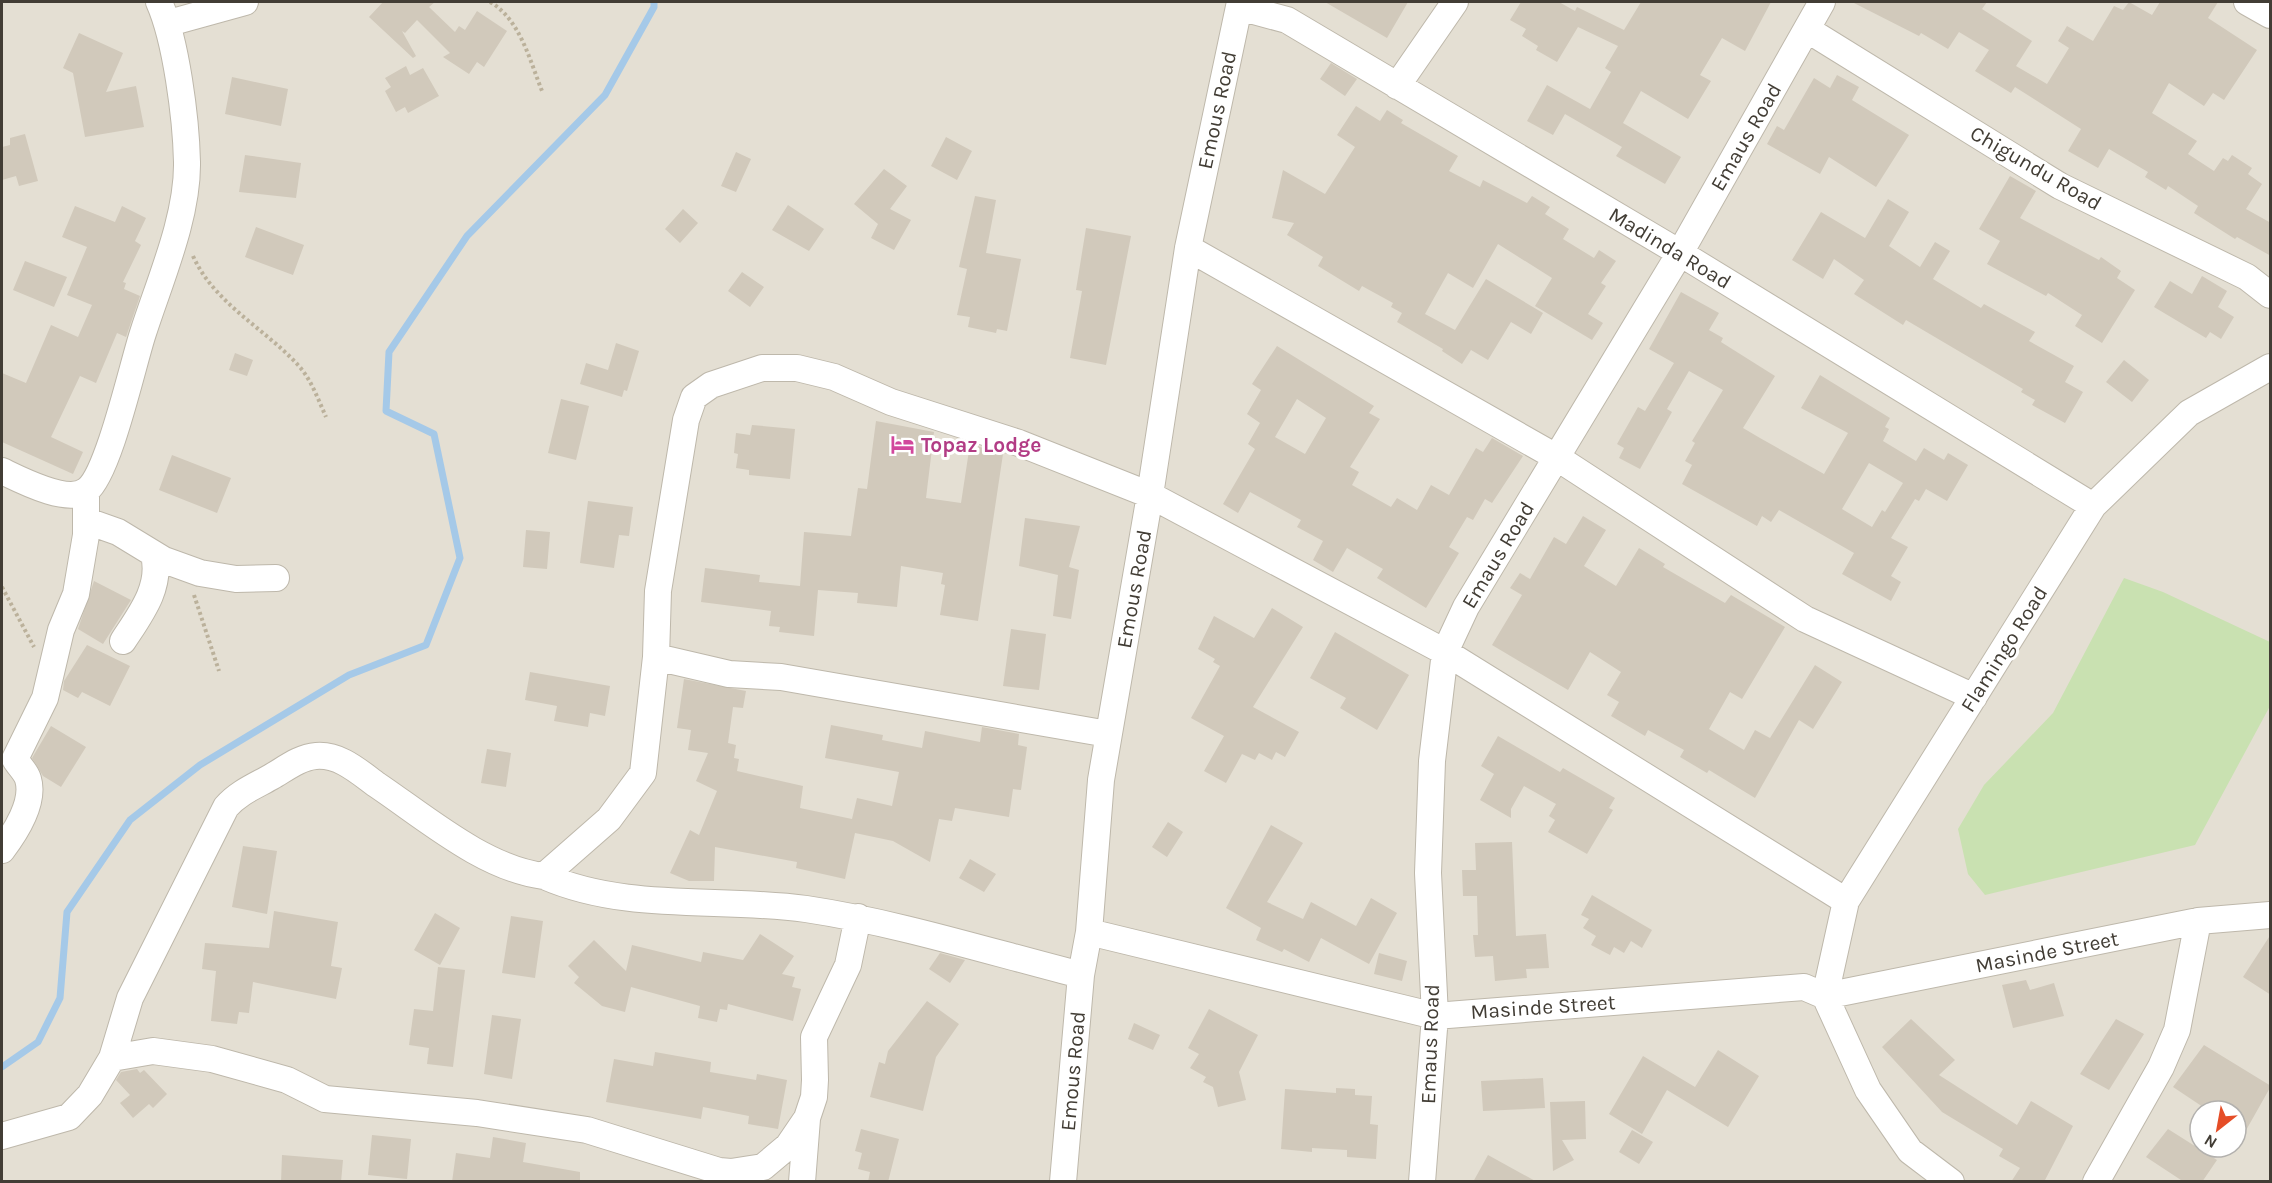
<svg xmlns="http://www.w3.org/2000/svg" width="2272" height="1183" viewBox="0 0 2272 1183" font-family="Karla,sans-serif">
<rect width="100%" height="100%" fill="#f0ede4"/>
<path fill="#e4dfd3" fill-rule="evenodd" d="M 2,2 L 2270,2 L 2270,1181 L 2,1182 ZM 2200,1111 L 2236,1111 L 2236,1147 L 2200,1147 Z"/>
<path fill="#c9e1b1" d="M 2124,578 L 2163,592 L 2270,642 L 2270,706 L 2195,845 L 1985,895 L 1968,874 L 1958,829 L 1984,785 L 2053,713 Z"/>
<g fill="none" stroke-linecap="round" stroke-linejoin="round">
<path stroke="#a5c9e8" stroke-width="7" d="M 2,1067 L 38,1042 L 60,998 L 67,912 L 130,820 L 200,765 L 349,675 L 426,645 L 460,558 L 434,434 L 386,411 L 389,352 L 467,236 L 605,95 L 654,7 L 654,2"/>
</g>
<path fill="#d1c9bb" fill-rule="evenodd" d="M 383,2 L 435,2 L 429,7 L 455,32 L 459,26 L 465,30 L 477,11 L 507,31 L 484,67 L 477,62 L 469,74 L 443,57 L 450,53 L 417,20 L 405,33 L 402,31 L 416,56 L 413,58 L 369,17 Z
M 1325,2 L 1408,2 L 1387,38 Z
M 1521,2 L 1559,2 L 1575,11 L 1577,7 L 1624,30 L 1641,2 L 1771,2 L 1745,51 L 1722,38 L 1700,75 L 1711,81 L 1688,119 L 1641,91 L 1623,123 L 1681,157 L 1665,184 L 1616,156 L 1622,147 L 1565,114 L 1553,135 L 1527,121 L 1547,85 L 1590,109 L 1611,72 L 1605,68 L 1618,46 L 1578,27 L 1557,62 L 1536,50 L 1538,46 L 1522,36 L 1526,29 L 1510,20 Z
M 1852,2 L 1987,2 L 1982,9 L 2032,41 L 2016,66 L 2047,84 L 2069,48 L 2058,41 L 2067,26 L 2093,41 L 2114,6 L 2123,10 L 2129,2 L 2152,15 L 2160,2 L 2218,2 L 2208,18 L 2257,50 L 2224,100 L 2213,93 L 2204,106 L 2169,83 L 2152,113 L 2197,141 L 2188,154 L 2214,171 L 2223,158 L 2228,161 L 2232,155 L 2252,168 L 2248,174 L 2262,184 L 2246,209 L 2271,223 L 2271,256 L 2237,237 L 2235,239 L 2194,213 L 2198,206 L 2168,186 L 2166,190 L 2145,177 L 2148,172 L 2109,149 L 2098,168 L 2068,151 L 2081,129 L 2015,87 L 2011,93 L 1975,71 L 1989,50 L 1959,32 L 1948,49 L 1921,33 L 1919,36 Z
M 79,33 L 123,53 L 106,92 L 136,86 L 144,127 L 85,137 L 73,73 L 63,68 Z
M 1331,63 L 1357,79 L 1345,96 L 1320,79 Z
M 406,66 L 410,75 L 423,68 L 439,96 L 408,113 L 405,107 L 396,112 L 385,91 L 391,87 L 385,78 Z
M 1837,75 L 1859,87 L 1852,100 L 1909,135 L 1876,187 L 1829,157 L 1820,174 L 1767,144 L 1777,126 L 1784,130 L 1814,78 L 1830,88 Z
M 232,77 L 288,89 L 281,126 L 225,114 Z
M 1356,106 L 1380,121 L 1387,110 L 1403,120 L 1401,123 L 1458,156 L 1449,171 L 1480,187 L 1483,180 L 1527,203 L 1532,196 L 1550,207 L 1545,214 L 1569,229 L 1563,239 L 1594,258 L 1599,250 L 1616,261 L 1601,283 L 1606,286 L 1588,314 L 1603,323 L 1592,340 L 1535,306 L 1552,278 L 1498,244 L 1473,288 L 1448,273 L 1425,314 L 1455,330 L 1486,279 L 1543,313 L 1531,334 L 1511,322 L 1488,360 L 1471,350 L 1462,364 L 1442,351 L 1443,349 L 1397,322 L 1402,313 L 1391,307 L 1393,303 L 1362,286 L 1359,291 L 1318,266 L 1323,257 L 1287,235 L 1294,223 L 1272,218 L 1283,170 L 1325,194 L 1355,147 L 1337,135 Z
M 25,134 L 38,181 L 19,186 L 16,176 L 2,180 L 2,147 L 10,145 L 10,138 Z
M 946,137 L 972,151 L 957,180 L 931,166 Z
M 736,152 L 751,159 L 736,192 L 721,186 Z
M 245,155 L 301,163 L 296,198 L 239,192 Z
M 884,169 L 907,186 L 890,209 L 911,220 L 894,250 L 871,238 L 878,224 L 854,204 Z
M 2010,176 L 2036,191 L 2020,218 L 2099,260 L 2101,257 L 2121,271 L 2117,278 L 2135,290 L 2102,343 L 2075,326 L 2082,315 L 2048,293 L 2046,296 L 1987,264 L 2000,241 L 1979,229 Z
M 975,196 L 996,200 L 986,253 L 1021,259 L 1007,331 L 997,329 L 996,333 L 968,327 L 970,317 L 957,315 L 967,269 L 959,267 Z
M 1888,199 L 1909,212 L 1889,246 L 1920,267 L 1935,242 L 1950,251 L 1933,279 L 1981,308 L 1984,304 L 2035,332 L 2029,341 L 2074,366 L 2065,382 L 2083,392 L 2065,423 L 2032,405 L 2035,400 L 2021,392 L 2023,389 L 1906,320 L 1903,325 L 1854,294 L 1864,280 L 1834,259 L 1823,279 L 1792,260 L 1821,212 L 1865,238 Z
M 788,205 L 824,229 L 809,251 L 772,230 Z
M 75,206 L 115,222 L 122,206 L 146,218 L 135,241 L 141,245 L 123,282 L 126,283 L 124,289 L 140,296 L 126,337 L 117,333 L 96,383 L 80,376 L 51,437 L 83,452 L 73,474 L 2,442 L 2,373 L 26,383 L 51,325 L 78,337 L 92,305 L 67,295 L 87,247 L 62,237 Z
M 683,209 L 698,223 L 680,243 L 665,229 Z
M 256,227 L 304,245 L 293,275 L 245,257 Z
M 1086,228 L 1131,236 L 1106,365 L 1070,358 L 1082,291 L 1076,290 Z
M 25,261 L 67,277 L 54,307 L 13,290 Z
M 742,272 L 764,287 L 750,307 L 728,291 Z
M 2202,276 L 2227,291 L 2218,307 L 2234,317 L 2221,339 L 2210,332 L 2206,338 L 2154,307 L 2170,281 L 2192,294 Z
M 1681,292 L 1719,313 L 1709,330 L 1723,338 L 1721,342 L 1775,376 L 1743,428 L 1760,438 L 1824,474 L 1848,433 L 1801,408 L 1820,375 L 1890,418 L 1885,427 L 1889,429 L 1883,441 L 1916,461 L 1924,448 L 1944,460 L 1948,453 L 1968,465 L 1947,501 L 1926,489 L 1919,501 L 1915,499 L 1891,538 L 1908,547 L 1891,576 L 1901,582 L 1891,601 L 1842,574 L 1854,553 L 1779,510 L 1771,522 L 1762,516 L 1757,526 L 1682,484 L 1692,465 L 1685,461 L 1695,443 L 1692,441 L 1723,390 L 1689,371 L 1667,409 L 1672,412 L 1640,469 L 1619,458 L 1624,448 L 1617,444 L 1638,407 L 1645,411 L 1674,363 L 1649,349 ZM 1869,463 L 1903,483 L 1885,512 L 1882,510 L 1872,527 L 1842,509 Z
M 616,343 L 639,351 L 627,391 L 624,390 L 622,397 L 580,384 L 586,363 L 608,370 Z
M 1277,346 L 1374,406 L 1369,413 L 1380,419 L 1350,467 L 1359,472 L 1352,485 L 1391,507 L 1397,498 L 1417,510 L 1431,485 L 1449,495 L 1476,448 L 1483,452 L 1492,438 L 1523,456 L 1492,503 L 1485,499 L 1473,520 L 1467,517 L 1449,547 L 1459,553 L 1426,608 L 1377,578 L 1383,569 L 1347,548 L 1333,572 L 1313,560 L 1323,541 L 1297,527 L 1301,520 L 1250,492 L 1238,513 L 1223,504 L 1255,449 L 1248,444 L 1260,423 L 1247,414 L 1261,390 L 1252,384 ZM 1297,399 L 1326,418 L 1305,454 L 1275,437 Z
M 235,353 L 253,360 L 247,376 L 229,370 Z
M 2124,360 L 2149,380 L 2132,402 L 2106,382 Z
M 561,399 L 589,406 L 576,460 L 548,453 Z
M 876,421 L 934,432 L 926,498 L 961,503 L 970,444 L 1003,454 L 978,621 L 940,615 L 945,585 L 941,584 L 943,573 L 901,566 L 897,607 L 857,603 L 858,593 L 818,590 L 814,636 L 779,632 L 780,627 L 769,626 L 771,611 L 701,602 L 705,568 L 760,575 L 759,582 L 800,586 L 804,532 L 851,536 L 858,488 L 867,489 Z
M 752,425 L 795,429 L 790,479 L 749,475 L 749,470 L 736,468 L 738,454 L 734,453 L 736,433 L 750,435 Z
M 172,455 L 231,478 L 217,513 L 159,490 Z
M 588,501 L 633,507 L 629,536 L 619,535 L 614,568 L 580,563 Z
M 1583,516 L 1606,530 L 1584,566 L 1616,586 L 1639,548 L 1665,564 L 1663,567 L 1725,603 L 1731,595 L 1785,627 L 1742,699 L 1730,692 L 1709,729 L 1744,750 L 1755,730 L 1770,738 L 1815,665 L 1842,682 L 1813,729 L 1799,720 L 1755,798 L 1709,770 L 1707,773 L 1680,757 L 1684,750 L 1648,730 L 1645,736 L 1611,716 L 1619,702 L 1607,695 L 1621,672 L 1590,652 L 1568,690 L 1492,645 L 1522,595 L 1510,588 L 1520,573 L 1530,579 L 1554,537 L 1566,544 Z
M 1025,518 L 1080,526 L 1069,567 L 1079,570 L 1071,619 L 1053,616 L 1058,575 L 1019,566 Z
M 526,530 L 550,532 L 547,569 L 523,567 Z
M 94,581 L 131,600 L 103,644 L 78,629 Z
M 1272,608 L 1303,627 L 1253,707 L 1299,732 L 1285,757 L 1276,752 L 1272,760 L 1259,753 L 1255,760 L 1242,754 L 1226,783 L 1204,771 L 1224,736 L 1191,718 L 1220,666 L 1213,662 L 1215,659 L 1198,649 L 1214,616 L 1254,638 Z
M 1011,629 L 1046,634 L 1039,690 L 1003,686 Z
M 1335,632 L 1409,675 L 1377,730 L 1340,708 L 1346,698 L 1310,678 Z
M 87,645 L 130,666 L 110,706 L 82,692 L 78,698 L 63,690 L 64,681 Z
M 530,672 L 610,686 L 605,716 L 590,713 L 588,727 L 554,721 L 557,706 L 525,700 Z
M 684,679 L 746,691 L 743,708 L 733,707 L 728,743 L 736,745 L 734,758 L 739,759 L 737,771 L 803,786 L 800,808 L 852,819 L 857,798 L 892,806 L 899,772 L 825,758 L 831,725 L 883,735 L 882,740 L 922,748 L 925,731 L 980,742 L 982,727 L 1019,734 L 1018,745 L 1027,747 L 1021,790 L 1013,789 L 1009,817 L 955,808 L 952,821 L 939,819 L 930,862 L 893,841 L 855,833 L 845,879 L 796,868 L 797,862 L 715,847 L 714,881 L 689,881 L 670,873 L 690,830 L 699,835 L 717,791 L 696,781 L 708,753 L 688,750 L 691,730 L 677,728 Z
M 51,726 L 86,747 L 61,787 L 43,776 L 32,758 Z
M 1498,736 L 1560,772 L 1563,768 L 1615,798 L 1609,808 L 1613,810 L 1587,854 L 1548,832 L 1555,820 L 1549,816 L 1556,804 L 1524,786 L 1511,809 L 1511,818 L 1480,800 L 1494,774 L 1481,766 Z
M 487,749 L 511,753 L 506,787 L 481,783 Z
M 1168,822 L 1183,832 L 1167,857 L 1152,847 Z
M 1271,825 L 1303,843 L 1267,902 L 1303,919 L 1311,902 L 1356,926 L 1371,898 L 1397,913 L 1369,964 L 1321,938 L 1309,962 L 1284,949 L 1282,952 L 1256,940 L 1261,928 L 1226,908 Z
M 1512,842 L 1516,936 L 1546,934 L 1549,968 L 1526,969 L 1527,978 L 1495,981 L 1493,956 L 1475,957 L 1473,935 L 1478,935 L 1477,896 L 1463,896 L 1462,870 L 1476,870 L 1475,843 Z
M 243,846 L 277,851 L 267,914 L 232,907 Z
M 970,859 L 996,874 L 984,892 L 959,878 Z
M 1592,895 L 1652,930 L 1642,948 L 1631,941 L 1624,953 L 1614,947 L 1610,955 L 1591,945 L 1596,936 L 1583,928 L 1589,919 L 1581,915 Z
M 274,911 L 338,922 L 331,966 L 342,968 L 336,999 L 253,982 L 249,1013 L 239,1012 L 237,1024 L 211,1021 L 216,971 L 202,969 L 205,943 L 269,948 Z
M 435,913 L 460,928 L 440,965 L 414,950 Z
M 511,916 L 543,921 L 535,978 L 502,973 Z
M 760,934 L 794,956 L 782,974 L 795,977 L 792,987 L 801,989 L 793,1021 L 728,1004 L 727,1010 L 720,1009 L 717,1022 L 698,1018 L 700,1006 L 631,987 L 625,1012 L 602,1006 L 574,983 L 579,977 L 568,966 L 594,940 L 626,971 L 632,945 L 701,962 L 703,952 L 743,960 Z
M 2271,934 L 2271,995 L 2243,977 Z
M 940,953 L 965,960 L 950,983 L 929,969 Z
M 1379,953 L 1407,961 L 1402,981 L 1374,974 Z
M 438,967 L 465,970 L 453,1067 L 427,1064 L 429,1048 L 409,1045 L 414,1009 L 433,1011 Z
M 2026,980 L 2030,990 L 2054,983 L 2064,1016 L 2013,1028 L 2002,985 Z
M 927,1001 L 959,1024 L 936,1057 L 923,1111 L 870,1097 L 879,1062 L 885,1064 L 888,1051 Z
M 1209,1009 L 1258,1035 L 1239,1072 L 1246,1100 L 1218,1107 L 1213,1087 L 1203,1082 L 1206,1077 L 1190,1068 L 1199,1054 L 1188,1048 Z
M 492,1015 L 521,1019 L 512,1079 L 484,1074 Z
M 1911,1019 L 1955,1060 L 1939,1075 L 2017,1125 L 2031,1101 L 2073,1126 L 2044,1182 L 2011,1182 L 2020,1168 L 1999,1156 L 2003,1149 L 1942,1112 L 1882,1047 Z
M 2116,1019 L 2144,1034 L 2109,1090 L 2080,1074 Z
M 1134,1023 L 1160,1035 L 1153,1050 L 1128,1039 Z
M 2204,1045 L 2271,1086 L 2236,1148 L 2236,1111 L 2209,1111 L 2173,1087 Z
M 1718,1050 L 1759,1076 L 1728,1127 L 1667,1090 L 1642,1134 L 1609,1114 L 1643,1056 L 1695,1087 Z
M 655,1052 L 711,1062 L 710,1072 L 756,1080 L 757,1074 L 787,1080 L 778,1129 L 748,1124 L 749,1116 L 703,1107 L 701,1119 L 606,1102 L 614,1059 L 653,1066 Z
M 137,1069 L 140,1073 L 144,1070 L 167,1094 L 153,1108 L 149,1104 L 133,1118 L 120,1103 L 130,1095 L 116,1080 L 121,1072 Z
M 1543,1078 L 1545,1108 L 1483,1111 L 1481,1081 Z
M 1336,1088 L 1355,1089 L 1355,1095 L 1372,1096 L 1370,1124 L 1378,1125 L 1376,1159 L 1347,1157 L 1347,1150 L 1312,1148 L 1312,1152 L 1281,1149 L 1285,1089 L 1336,1093 Z
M 1585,1101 L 1586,1139 L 1562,1140 L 1574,1160 L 1553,1171 L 1550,1102 Z
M 861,1129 L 899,1139 L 888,1182 L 868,1182 L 870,1172 L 858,1169 L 862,1153 L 855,1151 Z
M 2168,1129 L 2217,1160 L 2202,1182 L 2184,1182 L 2146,1157 Z
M 1632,1130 L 1653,1142 L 1639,1164 L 1619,1152 Z
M 372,1135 L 411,1139 L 407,1179 L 368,1175 Z
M 493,1137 L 526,1143 L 523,1162 L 580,1172 L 580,1182 L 452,1182 L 456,1153 L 490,1158 Z
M 282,1155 L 343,1160 L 341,1182 L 281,1182 Z
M 1488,1155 L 1537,1182 L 1473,1182 Z"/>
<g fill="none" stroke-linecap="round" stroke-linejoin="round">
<defs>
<path id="minor" d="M 2247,2 L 2270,15
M 1239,7 L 1287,20 L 1680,253 L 2093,506
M 169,23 L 245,2
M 1808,30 L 2060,186 L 2247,277 L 2270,295
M 1397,86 L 1455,2
M 1188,248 L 1556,457 L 1805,619 L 1974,697
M 2270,367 L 2189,413 L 2093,506 L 1846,901 L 1825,996 L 2198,921 L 2270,915
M 2,471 C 21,480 68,505 87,490 C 109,473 133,363 143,333 C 160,280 188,217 187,162 C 186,118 176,40 159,2
M 87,521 L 118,532 L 164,560 L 200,573 L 236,579 L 276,578
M 123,641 C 140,615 162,587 154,555
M 656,657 L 729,674 L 781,677 L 1108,734
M 2,850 C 15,833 35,802 28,779 C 26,772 19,766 15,759 L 45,698 L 61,630 L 76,594 L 86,535 L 86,491
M 544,876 C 626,912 719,897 806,909 C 899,923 990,952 1081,975
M 1089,932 L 1435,1016 L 1804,987 L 1825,996 L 1868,1090 L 1910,1151 L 1951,1182
M 112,1058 L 153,1051 L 212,1059 L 287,1080 L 325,1099 L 477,1113 L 587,1130 L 719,1171 L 731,1172 L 763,1167 L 788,1146 L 807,1118 L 814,1097 L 815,1080 L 814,1037 L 848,965 L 858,917
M 2,1136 L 69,1117 L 90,1095 L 112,1058 L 130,998 L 226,807 C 238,793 255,786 271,777 C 285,769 300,757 316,756 C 340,754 359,772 377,785 C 426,818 485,869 544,876 L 609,819 L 643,773 L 656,657 L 658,591 L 686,420 L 694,397 L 711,385 L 762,368 L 797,368 L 834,377 L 891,402 L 1019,443 L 1150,495 L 1445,652 L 1846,901
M 802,1182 L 807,1119
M 1063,1182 L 1081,975 L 1089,932 L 1101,780 L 1150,495 L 1188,248 L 1240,2
M 1422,1182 L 1435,1016 L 1428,873 L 1432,761 L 1445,652 L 1466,607 L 1680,253 L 1822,2
M 2096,1182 L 2161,1067 L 2177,1030 L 2198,921"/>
</defs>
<use href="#minor" stroke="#beb8ab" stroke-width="28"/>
<path stroke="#bbb19b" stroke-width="4" stroke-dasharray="3 3" stroke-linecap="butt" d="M 490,2 C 520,19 530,61 542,91
M 193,256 C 214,303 264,328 298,365 C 311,379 318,399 326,417
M 2,587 L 34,647
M 194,595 L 219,671"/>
<use href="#minor" stroke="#fff" stroke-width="26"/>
</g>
<defs>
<symbol id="hotel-bare" viewBox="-9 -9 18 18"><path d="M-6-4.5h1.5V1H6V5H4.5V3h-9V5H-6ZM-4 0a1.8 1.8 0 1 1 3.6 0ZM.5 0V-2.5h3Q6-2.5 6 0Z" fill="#d1479c" stroke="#fff" stroke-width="2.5" paint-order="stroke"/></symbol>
</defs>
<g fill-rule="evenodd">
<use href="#hotel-bare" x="886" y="428" width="33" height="33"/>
</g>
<g text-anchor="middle" stroke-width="6" stroke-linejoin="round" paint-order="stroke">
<g font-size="21" fill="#423d35" stroke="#fff">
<text transform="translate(1217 110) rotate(-78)" y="7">Emous Road</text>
<text transform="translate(1746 137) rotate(-60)" y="7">Emaus Road</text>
<text transform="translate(2036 168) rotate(30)" y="7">Chigundu Road</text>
<text transform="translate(1670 248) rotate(31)" y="7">Madinda Road</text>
<text transform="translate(1498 555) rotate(-59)" y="7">Emaus Road</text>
<text transform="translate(1134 589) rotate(-80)" y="7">Emous Road</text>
<text transform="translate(2004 649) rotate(-58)" y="7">Flamingo Road</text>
<text transform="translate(2047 952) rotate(-11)" y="7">Masinde Street</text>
<text transform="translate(1543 1007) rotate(-4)" y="7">Masinde Street</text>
<text transform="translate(1430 1044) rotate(-88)" y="7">Emaus Road</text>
<text transform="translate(1073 1071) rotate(-85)" y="7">Emous Road</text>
</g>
<g font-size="21" font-weight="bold" fill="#b23c85" stroke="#fff" text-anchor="start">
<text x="921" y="452">Topaz Lodge</text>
</g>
</g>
<rect width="2272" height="1183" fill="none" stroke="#423d35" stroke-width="6"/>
<g transform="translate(2218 1129) rotate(211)"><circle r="28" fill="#ffffff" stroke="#b3b1ae" stroke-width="1.5"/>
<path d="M0-4.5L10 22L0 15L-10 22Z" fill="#e54d27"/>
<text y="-9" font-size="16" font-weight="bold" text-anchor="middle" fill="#423d35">N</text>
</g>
</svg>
